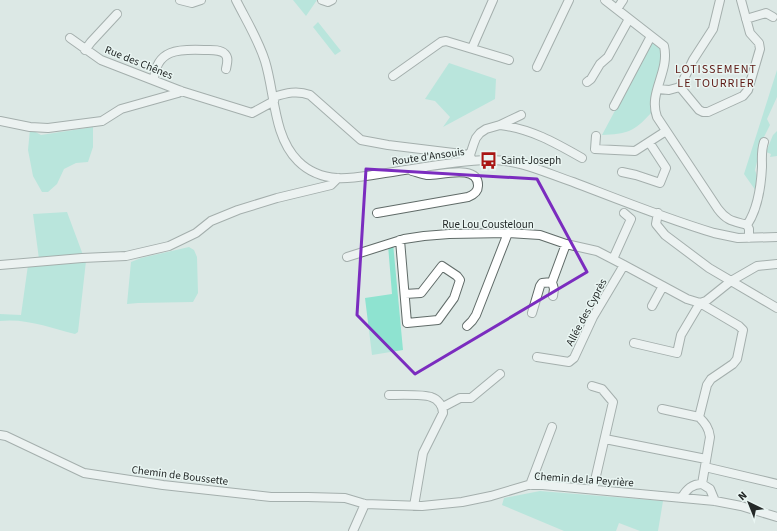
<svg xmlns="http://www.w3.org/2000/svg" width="777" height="531" viewBox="0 0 777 531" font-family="'Source Sans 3',sans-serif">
<rect width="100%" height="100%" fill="#dce8e5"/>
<path fill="#8ee3d0" d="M 293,0 L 317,0 L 306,16 Z
M 318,22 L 341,51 L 335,55 L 313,27 Z
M 652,41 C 655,43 659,46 661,50 C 665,61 654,88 651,100 C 650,104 651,109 651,113 C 634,132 627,134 602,135 Z
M 449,63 L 496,79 L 495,99 L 443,127 L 450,117 L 435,101 L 425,99 Z
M 777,70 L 777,97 L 767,119 L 770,125 L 762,141 L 755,170 L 757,176 L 756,191 L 744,174 Z
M 93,127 L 93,147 L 88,162 L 76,163 L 64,169 L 57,184 L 48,192 L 42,192 L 33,176 L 28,150 L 30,129 L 41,135 Z
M 777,131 L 777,156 L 770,157 L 771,154 L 766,152 L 773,135 Z
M 67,212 L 83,255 L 39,259 L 33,214 Z
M 393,243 L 403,350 L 372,355 L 365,298 L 392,294 L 388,245 Z
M 189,247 L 194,250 L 197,257 L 198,293 L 193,302 L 138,303 L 127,304 L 131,262 L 141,258 Z
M 86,261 L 78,332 L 75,334 C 51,328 26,318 0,321 L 0,314 L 21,315 L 28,265 Z
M 540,491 L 663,501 L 658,531 L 640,531 L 619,523 L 616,531 L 564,531 L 502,505 L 504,498 Z"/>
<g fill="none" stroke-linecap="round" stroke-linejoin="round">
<defs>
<path id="minor" d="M 180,0 L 192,3 L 201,0
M 236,0 C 246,20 258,39 265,61 C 275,93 273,136 298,161 C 308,171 322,177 337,178 C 350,179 365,176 379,174 C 415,169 452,161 488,160 C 518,159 546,173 573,182 C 620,200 667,219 714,233 L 738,238 L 777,237
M 322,0 L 328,2 L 332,0
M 605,0 L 664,46 C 670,72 648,92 657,117 L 718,209 C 727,221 733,221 747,225 L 749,229 L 749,238
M 617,9 L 623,0
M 746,19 L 766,13 L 773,17
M 70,38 L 101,60 L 181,91 L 252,113 L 274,101
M 472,48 L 493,0
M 85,50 L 91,42 L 117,14
M 537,67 L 569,0
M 393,76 L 441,42 L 446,41 L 509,60
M 154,80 C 156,49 179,49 204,50 C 211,50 220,49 225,54 C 229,58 227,63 226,69
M 587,82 L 591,79 L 600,64 L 608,57 L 629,19
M 680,87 L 699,110 L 703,112 L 708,112 L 743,96 L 748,90 L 760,49 L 759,43 L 750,33 L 741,0
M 680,87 L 693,60 L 713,29 L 720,0
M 658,89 L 669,90 L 680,87
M 274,97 C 286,93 297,90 310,95 L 361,140 L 388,145 L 470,155
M 614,106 L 651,36
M 0,121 L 30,127 L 48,128 L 102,121 L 121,109 L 178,93 L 181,91
M 500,125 C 531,129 554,142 582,158
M 596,136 L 595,149 L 635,151 L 666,131
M 471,158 L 470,155 L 474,143 L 476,138 L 480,133 L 486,129 L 500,125 L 521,115
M 622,172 L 636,175 L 660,183 L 666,168 L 649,142
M 377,213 L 468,197 C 473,195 478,192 478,186 C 479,163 438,176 427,175 C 422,174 416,172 412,171
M 658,213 L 656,224 L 665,235 L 709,268 L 777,308
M 747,225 C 758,209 761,186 762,167 C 762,158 761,151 764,142
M 400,240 L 407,323 L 438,320 L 454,298 L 460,280 L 457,276 L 442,266 L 421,293 L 405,294
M 347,257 L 404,239 L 424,236 L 449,234 L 508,233 L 540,235 L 566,244 L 597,251 L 624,265 L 687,299 L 700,303 L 706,301 L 731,281 L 757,266 L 777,264
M 613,259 L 631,219 L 624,213
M 0,265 L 82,258 L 126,256 L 169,246 L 196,233 L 211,221 L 238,210 L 277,198 L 331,185 L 338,178
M 553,296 L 554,289 L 552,282 L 566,244
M 652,306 L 663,286
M 532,313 L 540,286 L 542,283 L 552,282
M 467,326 L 472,321 L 476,315 L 508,233
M 634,343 L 677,353 L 681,335 L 700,303 L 739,326 L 743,330 L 737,359 L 733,364 L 711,379 L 707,385 L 699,417 C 705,423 709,428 710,437 L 702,484
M 537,357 L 569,362 L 574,358 L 593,317 L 624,265
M 592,386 L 602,389 L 613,402 L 593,489
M 389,395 C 398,395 424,394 431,397 C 438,399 443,406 443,413 L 423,453 L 414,506
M 443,407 L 460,398 L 471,398 L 500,374
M 662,409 L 699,417
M 0,435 L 6,436 L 84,473 L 163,485 L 271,497 L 308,497 L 345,498 L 365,504 L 422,506 L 462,502 L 491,496 L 528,485 L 543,485 L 715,501 L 741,506 L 777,517
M 605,439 L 706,459
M 705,467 L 777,484
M 530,485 L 552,427
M 682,497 C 687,489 692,484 702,484 L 710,489 L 715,501
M 353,531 L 365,504"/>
</defs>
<use href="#minor" stroke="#606b68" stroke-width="10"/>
<use href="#minor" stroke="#fff" stroke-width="8"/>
</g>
<path d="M0 0H777V531H0ZM 366,169 L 537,179 L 587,272 L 415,374 L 357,315 Z" fill="#dce8e5" fill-opacity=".55" fill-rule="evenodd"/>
<path fill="none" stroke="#7b2cbf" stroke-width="3" stroke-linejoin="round" d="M 366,169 L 537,179 L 587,272 L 415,374 L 357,315 Z"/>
<defs>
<symbol id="bus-bare" viewBox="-9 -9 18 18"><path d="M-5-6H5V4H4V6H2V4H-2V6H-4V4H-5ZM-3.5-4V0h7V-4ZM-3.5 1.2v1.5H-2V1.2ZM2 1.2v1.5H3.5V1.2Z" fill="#a91614" stroke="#e9f5f2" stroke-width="2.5" paint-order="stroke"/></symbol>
</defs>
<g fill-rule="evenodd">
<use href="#bus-bare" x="476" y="148" width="25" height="25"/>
</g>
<g text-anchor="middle" stroke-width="3" stroke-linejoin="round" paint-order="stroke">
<g font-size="11" fill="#242928" stroke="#e9f5f2">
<text transform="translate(139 62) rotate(22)" y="4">Rue des Chênes</text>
<text transform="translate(428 156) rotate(-8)" y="4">Route d'Ansouis</text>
<text x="488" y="228">Rue Lou Cousteloun</text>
<text transform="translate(586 312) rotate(-62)" y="4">Allée des Cyprès</text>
<text transform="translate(180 475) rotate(7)" y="4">Chemin de Boussette</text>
<text transform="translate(584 479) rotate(4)" y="4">Chemin de la Peyrière</text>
</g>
<g font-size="11" fill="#242928" stroke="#e9f5f2" text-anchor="start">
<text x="501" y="164">Saint-Joseph</text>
</g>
<g font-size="12" letter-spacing="1" fill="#5e1a15" stroke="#e9f5f2">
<text x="716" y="73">LOTISSEMENT<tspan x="716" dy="14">LE TOURRIER</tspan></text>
</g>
</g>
<g transform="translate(749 503) rotate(317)" stroke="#e9f5f2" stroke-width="3" paint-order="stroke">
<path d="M0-3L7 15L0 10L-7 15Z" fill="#242928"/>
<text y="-6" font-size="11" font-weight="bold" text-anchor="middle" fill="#242928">N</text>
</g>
</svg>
